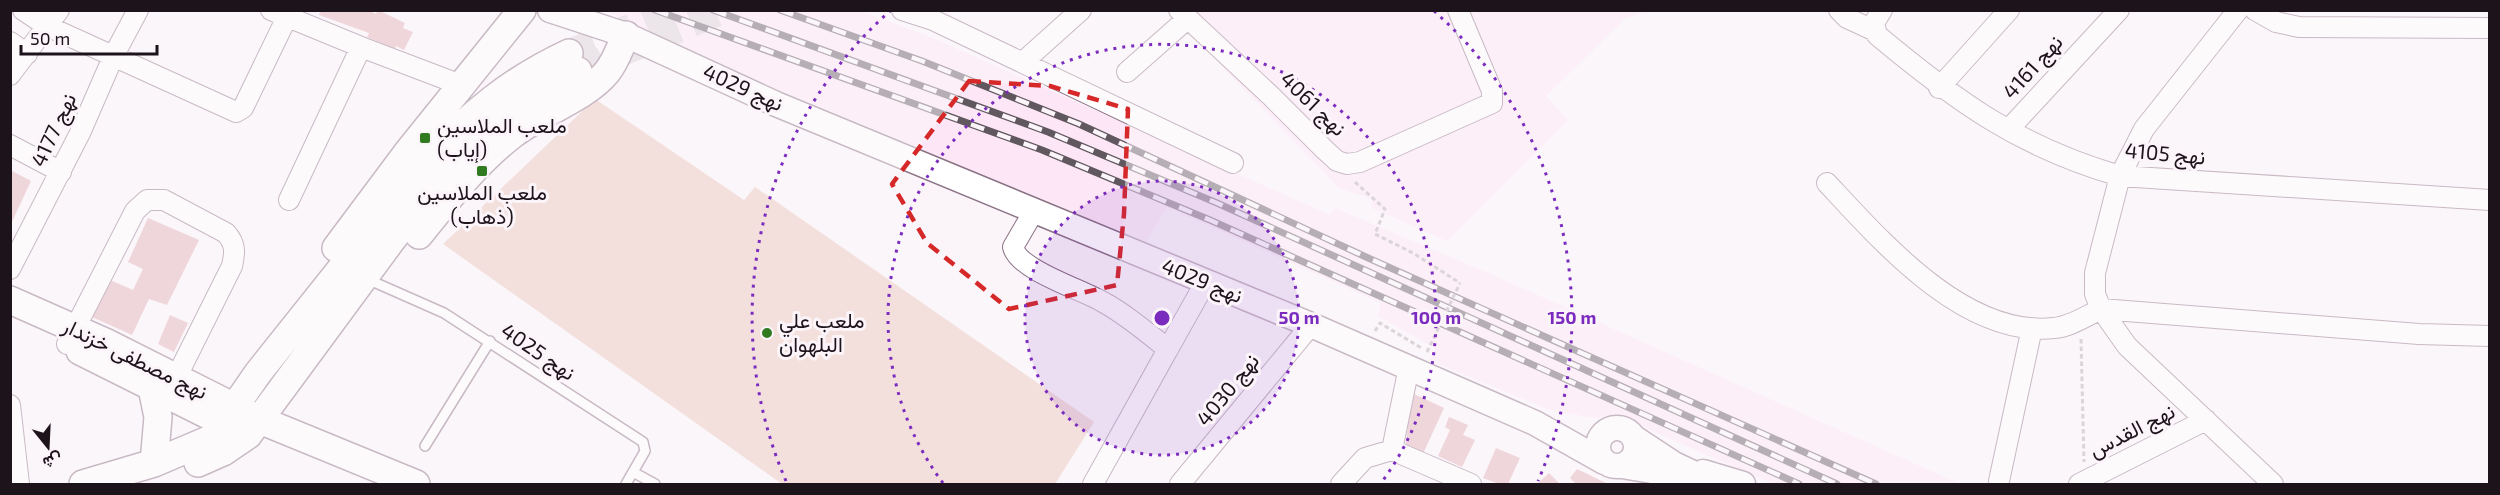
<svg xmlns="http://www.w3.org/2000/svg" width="2500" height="495" viewBox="0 0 2500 495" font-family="'Exo 2',Vazirmatn,sans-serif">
<rect width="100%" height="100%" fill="#fbf5fa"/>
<path fill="#fde7f7" d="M 606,11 L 862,11 L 935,39 L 1330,215 L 1335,208 L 1488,273 L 1960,484 L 1773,484 L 1618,416 L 1594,418 L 1547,409 L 1429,360 L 1435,348 L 1378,316 L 1381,303 L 1167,207 L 1146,242 L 777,89 Z
M 1169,11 L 1648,11 L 1625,19 L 1546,96 L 1568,120 L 1447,241 L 1372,208 L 1372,199 L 1339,188 Z"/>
<path fill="#e8c5b9" d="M 595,99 L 744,200 L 755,187 L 1094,422 L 1055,484 L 782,484 L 443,244 Z"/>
<path fill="#e1afb7" d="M 321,10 L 368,10 L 376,14 L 378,10 L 405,23 L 403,28 L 413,32 L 404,50 L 396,46 L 395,49 L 367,37 L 369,33 L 319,15 Z
M 12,171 L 31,181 L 10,226 L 10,175 Z
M 148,218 L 199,240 L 167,305 L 149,299 L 132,335 L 92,317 L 110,280 L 133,290 L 143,269 L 128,262 Z
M 170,315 L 188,323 L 174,352 L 158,344 Z
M 1412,393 L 1444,408 L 1422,456 L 1405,449 Z
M 1449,417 L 1468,425 L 1463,435 L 1475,440 L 1462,467 L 1438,456 L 1450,430 L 1445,427 Z
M 1496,448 L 1520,458 L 1508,484 L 1499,484 L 1483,478 Z
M 1577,469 L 1608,484 L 1576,484 L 1570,478 Z
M 1549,473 L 1560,484 L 1537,484 Z"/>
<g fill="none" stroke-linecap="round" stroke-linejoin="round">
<path stroke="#dad3d9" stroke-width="27" stroke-dasharray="27 14" stroke-linecap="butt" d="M 569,53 L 671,10
M 578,71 L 724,10"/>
<defs>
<path id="service" d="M 367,279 L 444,313 L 643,442 L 645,451 L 626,484
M 425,446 L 490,341
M 633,472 L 655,484"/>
<path id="minor" d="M 23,10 L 47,26 L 236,112 L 243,108 L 287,17
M 271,10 L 361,47 L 289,200
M 902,10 L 933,20 L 1233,163
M 1179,10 L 1272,97 L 1325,150 L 1337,161 L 1347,164 L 1360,162 L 1492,103 L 1492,91 L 1458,10
M 1839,10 L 1847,18 L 1873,30
M 1882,10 L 1874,23 L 1877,35 C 1956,101 2019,147 2120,176 L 2490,200
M 2238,10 L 2144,129 L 2120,176 L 2095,273 L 2095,294 L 2101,309 L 2127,346 L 2273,484
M 2255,10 L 2276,22 L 2299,27 L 2490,28
M 10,42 L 27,54
M 361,47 L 461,85
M 1023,62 L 1081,10
M 1127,72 L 1187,19
M 10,75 L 59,10
M 1939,88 L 2009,10
M 2008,130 L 2119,10
M 10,145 L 61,172
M 1827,183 C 1882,242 1965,338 2054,328 C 2070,327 2086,316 2101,309 L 2419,334 L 2490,336
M 1034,211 L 1013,247 C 1018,270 1083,290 1103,302 C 1125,314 1144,330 1164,346 L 1167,351 L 1093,484
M 10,269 L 80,133 L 114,55 L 138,10
M 67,344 L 135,211 L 147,200 L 164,200 L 226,233 C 236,244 235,253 232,266 L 176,378
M 1167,351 L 1205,283
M 10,405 L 19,484
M 1392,450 L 1409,367
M 1999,481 L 2032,328
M 1180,484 L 1311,325
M 1341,484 L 1365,458 L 1392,450 L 1471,484
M 2079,484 L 2206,420"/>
<path id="tertiary" d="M 550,10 L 626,35 L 776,104 L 1311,325 L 1535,423 L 1604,462
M1598 447a19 19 0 1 1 38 0a19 19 0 1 1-38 0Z
M 1633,437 L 1674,464 L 1716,484
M 1622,466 L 1652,471 L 1684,484
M 1703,472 L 1743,484"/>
<path id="secondary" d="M 419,235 C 448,199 476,163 512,135 C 540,113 586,98 607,72 C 616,61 620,47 626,35
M 336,248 L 407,153 L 522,10
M 10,300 L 105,342 L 260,420 L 416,484
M 80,351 L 242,432
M 152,388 L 158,417 L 154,463
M 198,463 L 223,452 L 248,435 L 391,241 L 462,151 L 502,114 L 530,96 L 578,71
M 83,484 L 154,463 L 213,438 L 258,373 L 427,161 C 470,114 511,80 569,53"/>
</defs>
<use href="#service" stroke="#8b7185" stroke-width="12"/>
<use href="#minor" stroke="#8b7185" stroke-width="22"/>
<use href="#tertiary" stroke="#8b7185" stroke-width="27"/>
<use href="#secondary" stroke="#8b7185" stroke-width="30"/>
<path stroke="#b3acb2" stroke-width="3" stroke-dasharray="4.5 3" stroke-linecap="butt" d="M 1355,182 L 1385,209 L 1375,234 L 1413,253 L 1460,283
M 1375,331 L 1380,323 L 1423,349
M 2081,339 L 2084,462"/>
<use href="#service" stroke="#fff" stroke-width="9"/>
<use href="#minor" stroke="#fff" stroke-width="20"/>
<use href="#tertiary" stroke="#fff" stroke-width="24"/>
<use href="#secondary" stroke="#fff" stroke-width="27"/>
<defs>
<path id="rail" d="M 655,10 L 1042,150 L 1210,220 L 1799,484
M 713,10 L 1048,132 L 1217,203 L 1837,484
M 780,10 L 922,61 L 1079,124 L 1366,257 L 1876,484"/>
</defs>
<use href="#rail" stroke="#61585f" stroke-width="7"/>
<use href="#rail" stroke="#fbf5fa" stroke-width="4.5" stroke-dasharray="14" stroke-linecap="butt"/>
<path stroke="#b3acb2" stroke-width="3" stroke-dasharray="4.5 3" stroke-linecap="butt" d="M 1427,352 L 1460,283"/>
</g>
<path d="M0 0H2500V495H0ZM 969,81 L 1050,86 L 1128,109 L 1124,214 L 1117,285 L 1009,309 L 927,243 L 892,184 Z" fill="#fbf5fa" fill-opacity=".55" fill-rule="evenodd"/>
<path fill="none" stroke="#d62828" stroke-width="4.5" stroke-dasharray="12 8" stroke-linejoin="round" d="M 969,81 L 1050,86 L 1128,109 L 1124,214 L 1117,285 L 1009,309 L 927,243 L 892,184 Z"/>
<circle cx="1162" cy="318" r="137" fill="#7b2cbf" fill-opacity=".12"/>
<g fill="none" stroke="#7b2cbf" stroke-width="3" stroke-dasharray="3 6">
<circle cx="1162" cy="318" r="137"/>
<path d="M943 483A274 274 0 1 1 1381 483"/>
<path d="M786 481A410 410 0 0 1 890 11M1434 11A410 410 0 0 1 1538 481"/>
</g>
<g fill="#307a20" stroke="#fbf5fa" stroke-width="2">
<rect x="419" y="132" width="12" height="12" rx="3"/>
<rect x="476" y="165" width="12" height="12" rx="3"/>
<circle cx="767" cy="333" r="6"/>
</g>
<g text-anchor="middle" stroke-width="6" stroke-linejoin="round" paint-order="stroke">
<g font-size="21" fill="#1d131b" stroke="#fbf5fa">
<text transform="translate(2033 67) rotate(-48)" y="7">نهج 4161</text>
<text transform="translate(743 88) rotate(24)" y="7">نهج 4029</text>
<text transform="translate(1313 104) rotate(44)" y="7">نهج 4061</text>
<text transform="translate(54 130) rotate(-65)" y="7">نهج 4177</text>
<text transform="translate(2165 154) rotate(5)" y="7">نهج 4105</text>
<text transform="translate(1202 281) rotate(22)" y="7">نهج 4029</text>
<text transform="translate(538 352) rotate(34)" y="7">نهج 4025</text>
<text transform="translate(135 359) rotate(26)" y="7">نهج مصطفى خزندار</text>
<text transform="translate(1228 390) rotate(-51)" y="7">نهج 4030</text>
<text transform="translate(2132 431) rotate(-27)" y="7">نهج القدس</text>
</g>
<g font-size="21" fill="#1d131b" stroke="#fbf5fa" text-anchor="start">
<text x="437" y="133">ملعب الملاسين<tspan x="437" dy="24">(إياب)</tspan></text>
<text x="482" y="200" text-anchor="middle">ملعب الملاسين<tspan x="482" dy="24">(ذهاب)</tspan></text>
<text x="779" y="328">ملعب علي<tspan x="779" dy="24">البلهوان</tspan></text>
</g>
</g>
<circle cx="1162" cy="318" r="9" fill="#7b2cbf" stroke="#fbf5fa" stroke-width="3"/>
<g font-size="18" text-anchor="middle" font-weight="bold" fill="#7b2cbf" stroke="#fbf5fa" stroke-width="6" stroke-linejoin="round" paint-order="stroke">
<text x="1299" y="324">50 m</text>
<text x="1436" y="324">100 m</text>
<text x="1572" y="324">150 m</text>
</g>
<rect width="2500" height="495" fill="none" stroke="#1d131b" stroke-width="24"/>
<g transform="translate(48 447) rotate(162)" stroke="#fbf5fa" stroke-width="4.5" paint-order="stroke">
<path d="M0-4.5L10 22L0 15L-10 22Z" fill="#1d131b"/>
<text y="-9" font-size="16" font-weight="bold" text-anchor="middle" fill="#1d131b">ش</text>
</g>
<path d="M21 45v9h136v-9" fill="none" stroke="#1d131b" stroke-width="3"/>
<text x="30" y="45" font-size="18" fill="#1d131b" stroke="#fbf5fa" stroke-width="4.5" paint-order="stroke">50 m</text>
</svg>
